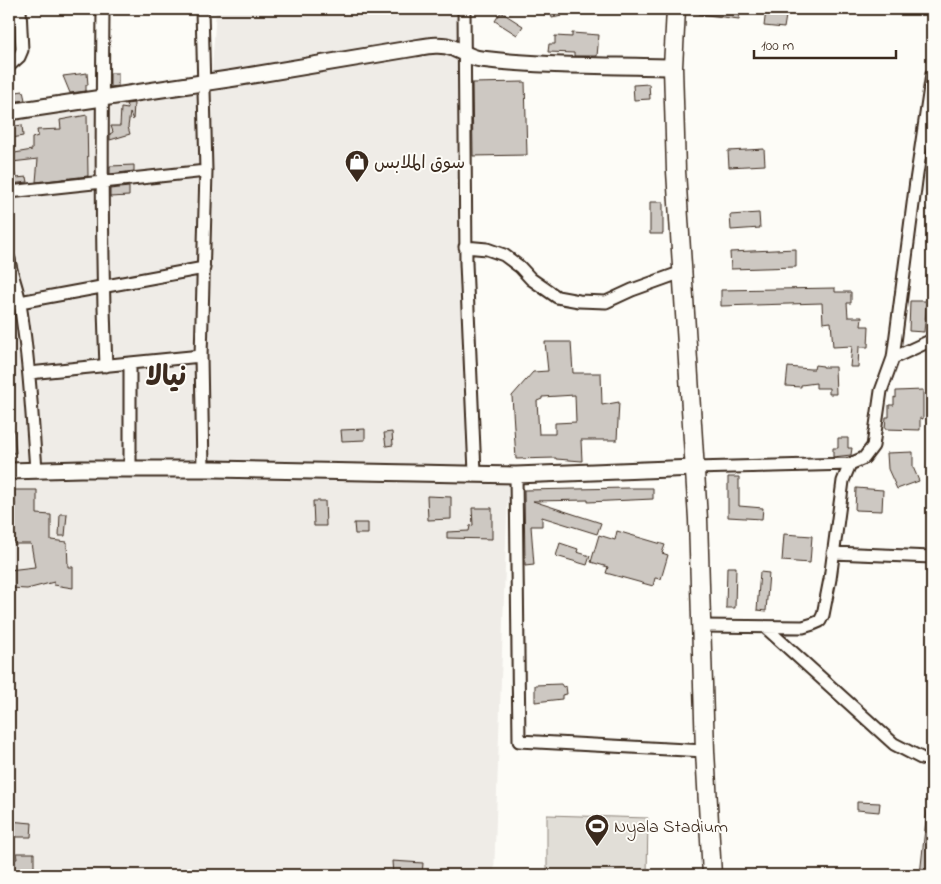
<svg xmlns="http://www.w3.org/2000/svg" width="941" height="884" viewBox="0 0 941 884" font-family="'Indie Flower','Playpen Sans Arabic',sans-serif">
<rect width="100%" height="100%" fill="#fdfcf7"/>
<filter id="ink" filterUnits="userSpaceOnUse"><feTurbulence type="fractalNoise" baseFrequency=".02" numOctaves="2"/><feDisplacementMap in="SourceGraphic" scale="10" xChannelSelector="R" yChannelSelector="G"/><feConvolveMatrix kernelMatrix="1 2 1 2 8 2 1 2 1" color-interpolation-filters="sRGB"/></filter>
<g filter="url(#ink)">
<path fill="#efece7" d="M 216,9 L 459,9 L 466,462 L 508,485 L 494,875 L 9,875 L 9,110 L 211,84 Z"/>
<path fill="#e1ded7" stroke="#8e847a" d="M 547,815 L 648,818 L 647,875 L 547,875 Z"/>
<path fill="#cdc8c2" stroke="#3b2a1e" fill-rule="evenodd" d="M 550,9 L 560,9 L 562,16 L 552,18 Z
M 700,9 L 740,9 L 739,19 L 699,14 Z
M 766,10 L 779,12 L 779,16 L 786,16 L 784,28 L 764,26 Z
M 501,12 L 523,26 L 517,35 L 495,21 Z
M 572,33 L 599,35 L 597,56 L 574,56 L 574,53 L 548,52 L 549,44 L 555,44 L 555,36 L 572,37 Z
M 87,73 L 88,85 L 86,85 L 86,91 L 70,93 L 63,76 Z
M 110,73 L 118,73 L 118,86 L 110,87 Z
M 525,82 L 527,155 L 473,156 L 472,83 Z
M 649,84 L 650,99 L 634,100 L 633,85 Z
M 23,91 L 25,100 L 11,102 L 10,93 Z
M 134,103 L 133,120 L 130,113 L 128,127 L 130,134 L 110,140 L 110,134 L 113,132 L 111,126 L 120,126 L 121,108 L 128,109 L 126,104 Z
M 87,115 L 88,176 L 36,182 L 38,159 L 12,162 L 16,178 L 27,177 L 28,182 L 10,184 L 9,154 L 32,150 L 32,138 L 38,136 L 37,130 L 61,129 L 60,120 Z
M 22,125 L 23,136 L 12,138 L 10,127 Z
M 764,149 L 765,165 L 729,167 L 728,151 Z
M 134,165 L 134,171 L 110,174 L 110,166 Z
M 129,187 L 129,196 L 110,197 L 110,189 Z
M 650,202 L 663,202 L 663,234 L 650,234 Z
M 759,213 L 760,228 L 731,230 L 730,215 Z
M 796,249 L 796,267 L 731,269 L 730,252 Z
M 835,288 L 835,292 L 851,292 L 851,303 L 847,303 L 848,317 L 862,317 L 861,326 L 869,326 L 868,347 L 859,347 L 858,367 L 850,367 L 852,346 L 833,347 L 831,322 L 823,323 L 822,303 L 721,306 L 721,290 Z
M 910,301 L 927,301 L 924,332 L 909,331 Z
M 545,342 L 571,342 L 573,373 L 601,373 L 602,405 L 619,402 L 617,440 L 581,440 L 582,461 L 556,459 L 556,458 L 516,459 L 512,396 L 533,372 L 548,371 ZM 575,395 L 576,422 L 555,423 L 555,434 L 539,434 L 537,401 L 542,399 L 542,397 Z
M 815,365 L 823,366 L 823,367 L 835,367 L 836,394 L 829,394 L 829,388 L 816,388 L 816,383 L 801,385 L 801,387 L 786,386 L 788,367 L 810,369 L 814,369 Z
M 923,390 L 923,419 L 920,418 L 920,430 L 885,429 L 886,417 L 889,417 L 889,405 L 894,405 L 894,397 L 896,398 L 896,391 Z
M 365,429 L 365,440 L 342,441 L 341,430 Z
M 9,431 L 14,431 L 16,453 L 9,453 Z
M 392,432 L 393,445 L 386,446 L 384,433 Z
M 838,438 L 848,438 L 848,448 L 852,448 L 851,455 L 833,457 L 833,448 L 838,448 Z
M 913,452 L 913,467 L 919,481 L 897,489 L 888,469 L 887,453 Z
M 728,477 L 739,477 L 739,506 L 763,508 L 762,519 L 728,517 Z
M 627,488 L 653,488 L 653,499 L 588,502 L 588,500 L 533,501 L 601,523 L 597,534 L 542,517 L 542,526 L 531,526 L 534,565 L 525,566 L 524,490 Z
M 856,488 L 883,490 L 882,511 L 855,510 Z
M 14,490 L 37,490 L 37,514 L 51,515 L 51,540 L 67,542 L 68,567 L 73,567 L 73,588 L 54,585 L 54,582 L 27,589 L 9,588 L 9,570 L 35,567 L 31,544 L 14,544 L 14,526 L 9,525 L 9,505 L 15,505 Z
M 427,496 L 451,497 L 451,519 L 428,520 Z
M 313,501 L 325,501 L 326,526 L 314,526 Z
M 472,508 L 492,508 L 492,539 L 447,538 L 447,532 L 469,531 L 470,526 L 473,525 Z
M 60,514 L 67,514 L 65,536 L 59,536 Z
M 354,523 L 368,523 L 368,534 L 355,534 Z
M 617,531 L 665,545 L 662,553 L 668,555 L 661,579 L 655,578 L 653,586 L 606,573 L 608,567 L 591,562 L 599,535 L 615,540 Z
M 784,534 L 812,536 L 810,563 L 782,561 Z
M 560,543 L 578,549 L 577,552 L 590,556 L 587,565 L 556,556 Z
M 727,567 L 736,567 L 735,608 L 726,608 Z
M 760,572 L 769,573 L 766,611 L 757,610 Z
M 561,684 L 563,687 L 566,686 L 567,694 L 562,695 L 562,699 L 535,702 L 535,685 Z
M 857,802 L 880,803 L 879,812 L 857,810 Z
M 927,810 L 932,811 L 932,875 L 920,875 Z
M 9,821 L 32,823 L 31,837 L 9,837 Z
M 16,853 L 34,853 L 34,875 L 9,875 L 9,859 L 17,859 Z
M 392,861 L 423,863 L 422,875 L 393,875 Z"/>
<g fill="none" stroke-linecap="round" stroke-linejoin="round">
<defs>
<path id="street" d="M 103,9 C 102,128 101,247 106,366
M 202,9 L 206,171 L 201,356 L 203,469
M 464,9 L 466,263 L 475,473
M 9,66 L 19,57 L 22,50 L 20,9
M 9,192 L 206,171
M 465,247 L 487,249 L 504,255 L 520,267 L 531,279 L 557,297 L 579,301 L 606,302 L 632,290 L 682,272
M 9,259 C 11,275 18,289 20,304 C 29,359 32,415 36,470
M 9,304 L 204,268
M 893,358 L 932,340
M 29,373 L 201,356
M 695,468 L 850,464 L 864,458 L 873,446 L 881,391 L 893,358 L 916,181 L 932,74
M 130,469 L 130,363
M 516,475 L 519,741 L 705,751
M 833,553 L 932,557
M 702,626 L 803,627 L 813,624 L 820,621 L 823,615 L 830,579 L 843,481 L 850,464
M 765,627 L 894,744 L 921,758 L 932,761"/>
<path id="secondary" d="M 9,112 L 235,78 L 415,48 C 427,46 441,43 453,48 C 463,52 470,58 481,59 C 543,67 611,65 673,67
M 9,471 L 81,469 L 215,469 L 516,475 L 695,468"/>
<path id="primary" d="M 676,9 L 673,67 L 676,171 L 698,519 L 705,751 L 712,875"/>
</defs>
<use href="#street" stroke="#3b2a1e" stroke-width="15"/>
<use href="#secondary" stroke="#3b2a1e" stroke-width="19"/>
<use href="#primary" stroke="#3b2a1e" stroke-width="21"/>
<use href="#street" stroke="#fdfcf7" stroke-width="11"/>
<use href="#secondary" stroke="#fdfcf7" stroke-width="15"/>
<use href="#primary" stroke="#fdfcf7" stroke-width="18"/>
</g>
</g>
<defs>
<symbol id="shop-pin" viewBox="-11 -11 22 30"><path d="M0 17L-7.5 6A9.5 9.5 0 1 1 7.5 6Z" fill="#3b2a1e" stroke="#fdfcf7"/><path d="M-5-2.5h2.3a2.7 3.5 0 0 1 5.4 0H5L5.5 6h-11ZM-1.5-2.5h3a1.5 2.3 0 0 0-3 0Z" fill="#fff"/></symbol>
<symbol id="stadium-pin" viewBox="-11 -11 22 30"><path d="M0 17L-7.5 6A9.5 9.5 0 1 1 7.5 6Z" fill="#3b2a1e" stroke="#fdfcf7"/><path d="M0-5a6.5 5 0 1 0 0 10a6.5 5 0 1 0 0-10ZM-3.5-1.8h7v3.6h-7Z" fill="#fff"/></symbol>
</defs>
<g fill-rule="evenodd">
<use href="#shop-pin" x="343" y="148" width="28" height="38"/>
<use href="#stadium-pin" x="583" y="812" width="28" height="38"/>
</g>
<g text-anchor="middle" stroke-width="4" stroke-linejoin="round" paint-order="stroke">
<g font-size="18" fill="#3b2a1e" stroke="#fdfcf7" text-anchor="start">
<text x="374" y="168">سوق الملابس</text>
<text x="614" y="832">Nyala Stadium</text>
</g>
<g font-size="28" font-weight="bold" fill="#3b2a1e" stroke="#fdfcf7">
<text x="166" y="385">نيالا</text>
</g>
</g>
<rect width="941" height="884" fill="none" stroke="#fdfcf7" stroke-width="30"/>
<rect x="15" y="15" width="911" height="854" fill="none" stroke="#3b2a1e" stroke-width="2" filter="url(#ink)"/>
<path d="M754 50v8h142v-8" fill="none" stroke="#3b2a1e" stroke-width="2.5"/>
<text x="761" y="50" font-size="15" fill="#3b2a1e" stroke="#fdfcf7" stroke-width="4" paint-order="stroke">100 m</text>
</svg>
